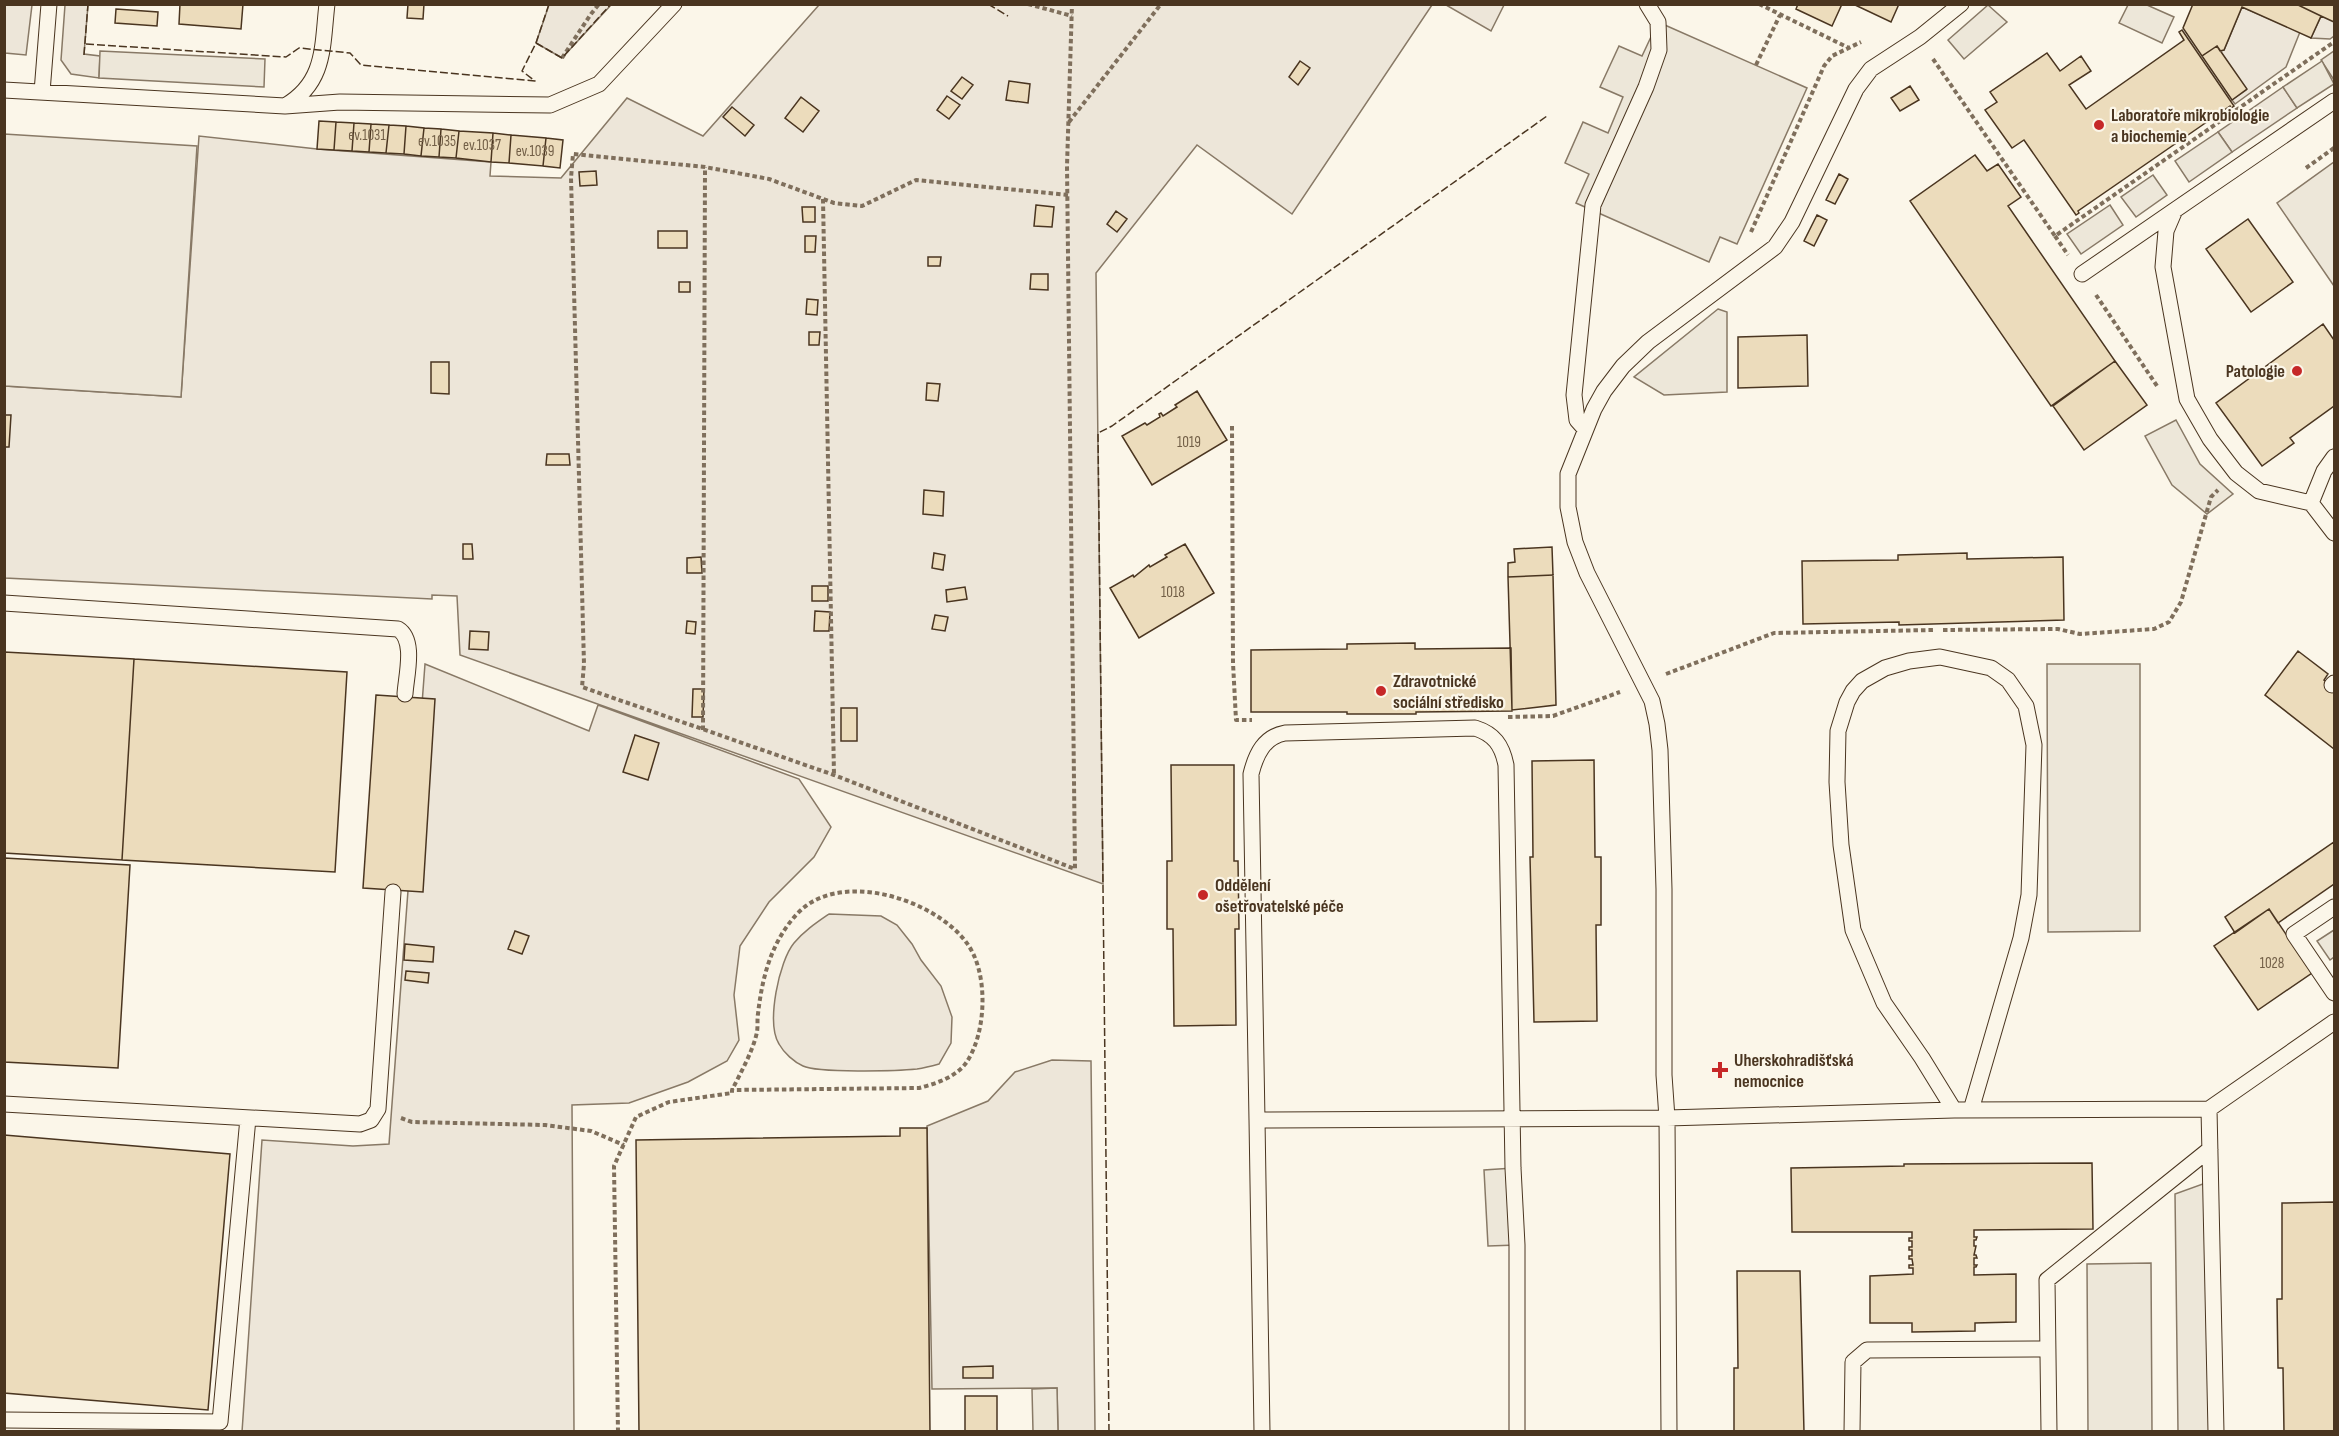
<svg xmlns="http://www.w3.org/2000/svg" width="2339" height="1436" viewBox="0 0 2339 1436" font-family="'Sofia Sans Condensed',sans-serif">
<rect width="100%" height="100%" fill="#fbf6e9"/>
<path fill="#ede6d9" stroke="#887966" stroke-width="1.5" d="M 4,5 L 32,5 L 26,55 L 5,53 Z
M 65,5 L 88,5 L 84,54 L 100,56 L 99,78 L 71,74 L 61,60 Z
M 549,5 L 549,4 L 611,5 L 562,58 L 536,43 Z
M 819,5 L 1432,5 L 1292,214 L 1197,145 L 1096,273 L 1103,884 L 460,655 L 457,596 L 432,595 L 432,599 L 5,578 L 5,386 L 181,397 L 199,136 L 317,149 L 491,162 L 490,176 L 561,178 L 627,98 L 703,136 Z
M 1446,5 L 1504,5 L 1491,31 Z
M 2242,7 L 2300,32 L 2286,67 L 2235,104 L 2232,100 L 2246,90 L 2220,51 L 2224,50 Z
M 2322,14 L 2334,18 L 2334,36 L 2330,39 L 2311,38 Z
M 2334,51 L 2334,80 L 2321,60 Z
M 2283,87 L 2297,108 L 2232,152 L 2218,132 Z
M 425,664 L 589,731 L 598,705 L 799,779 L 831,827 L 814,857 L 769,902 L 740,946 L 734,995 L 739,1040 L 727,1061 L 688,1082 L 629,1103 L 572,1105 L 574,1431 L 242,1432 L 262,1140 L 353,1146 L 389,1144 Z
M 829,914 L 881,916 L 897,925 L 912,944 L 921,960 L 941,986 L 952,1017 L 951,1043 L 939,1064 C 932,1066 924,1068 917,1069 C 897,1071 817,1073 803,1066 C 794,1062 784,1053 779,1044 C 766,1023 779,961 794,943 C 804,931 816,923 829,914 Z
M 1052,1060 L 1091,1061 L 1095,1431 L 1058,1431 L 1057,1388 L 932,1389 L 927,1126 L 988,1101 L 1015,1072 Z"/>
<path fill="#ede7d9" stroke="#887966" stroke-width="1.5" d="M 1988,5 L 2007,22 L 1964,59 L 1948,40 Z
M 2128,5 L 2147,5 L 2174,17 L 2162,43 L 2119,23 Z
M 1658,22 L 1807,88 L 1737,244 L 1720,237 L 1709,262 L 1576,203 L 1589,174 L 1565,163 L 1583,122 L 1608,133 L 1623,97 L 1600,87 L 1619,46 L 1642,56 Z
M 100,51 L 265,59 L 264,87 L 99,78 Z
M 2322,61 L 2334,84 L 2297,108 L 2283,87 Z
M 2218,132 L 2232,152 L 2189,182 L 2175,161 Z
M 4,134 L 197,146 L 181,397 L 5,386 Z
M 2334,162 L 2334,286 L 2277,203 Z
M 2153,175 L 2167,195 L 2136,217 L 2121,197 Z
M 2110,205 L 2123,225 L 2081,254 L 2067,234 Z
M 1718,309 L 1727,312 L 1727,392 L 1664,395 L 1634,377 Z
M 2176,420 L 2200,464 L 2233,494 L 2207,514 L 2172,485 L 2145,436 Z
M 2047,664 L 2140,664 L 2140,931 L 2048,932 Z
M 2334,930 L 2334,957 L 2330,960 L 2317,941 Z
M 1513,1168 L 1517,1245 L 1488,1246 L 1484,1170 Z
M 2211,1181 L 2216,1431 L 2178,1431 L 2175,1194 Z
M 2151,1263 L 2152,1431 L 2088,1431 L 2087,1264 Z
M 1057,1388 L 1058,1431 L 1033,1431 L 1032,1389 Z"/>
<path fill="#ecdcbc" stroke="#4a3520" stroke-width="1.5" d="M 180,4 L 243,4 L 241,29 L 179,24 Z
M 408,4 L 424,4 L 423,19 L 407,18 Z
M 1798,4 L 1842,4 L 1832,26 L 1796,9 Z
M 1853,4 L 1899,4 L 1891,22 Z
M 2193,4 L 2296,4 L 2321,16 L 2311,38 L 2242,7 L 2224,50 L 2220,51 L 2217,46 L 2202,56 L 2183,28 Z
M 2296,4 L 2334,4 L 2334,22 L 2321,16 Z
M 116,9 L 158,12 L 157,26 L 115,23 Z
M 2182,30 L 2234,106 L 2231,108 L 2230,106 L 2078,211 L 2079,213 L 2076,215 L 2024,140 L 2012,148 L 1985,110 L 1997,102 L 1990,92 L 2047,53 L 2060,71 L 2081,56 L 2091,71 L 2069,85 L 2086,109 L 2184,40 L 2179,32 Z
M 2217,46 L 2247,89 L 2232,100 L 2202,56 Z
M 1300,61 L 1310,68 L 1298,85 L 1289,77 Z
M 962,77 L 973,85 L 962,99 L 951,91 Z
M 1009,81 L 1030,84 L 1028,103 L 1006,100 Z
M 1910,86 L 1919,100 L 1900,111 L 1891,98 Z
M 947,96 L 960,105 L 949,119 L 937,110 Z
M 801,97 L 819,111 L 803,132 L 785,118 Z
M 732,107 L 754,125 L 745,136 L 723,117 Z
M 319,121 L 336,122 L 334,150 L 317,149 Z
M 336,122 L 354,123 L 352,151 L 334,150 Z
M 354,123 L 371,124 L 369,152 L 352,151 Z
M 371,124 L 389,125 L 386,153 L 369,152 Z
M 389,125 L 406,126 L 404,154 L 386,153 Z
M 406,126 L 424,128 L 421,156 L 404,154 Z
M 424,128 L 441,129 L 439,157 L 421,156 Z
M 441,129 L 459,131 L 456,158 L 439,157 Z
M 459,131 L 493,133 L 491,162 L 456,158 Z
M 493,133 L 511,135 L 509,163 L 491,162 Z
M 511,135 L 546,138 L 543,166 L 509,163 Z
M 546,138 L 563,140 L 560,168 L 543,166 Z
M 1975,155 L 1987,171 L 1998,164 L 2021,197 L 2008,206 L 2115,361 L 2051,406 L 1910,201 Z
M 596,171 L 597,185 L 580,186 L 579,172 Z
M 1839,174 L 1848,179 L 1835,204 L 1826,200 Z
M 1036,205 L 1054,207 L 1052,227 L 1034,226 Z
M 802,207 L 815,207 L 815,222 L 803,222 Z
M 1116,211 L 1127,219 L 1117,232 L 1107,224 Z
M 1817,215 L 1827,220 L 1814,246 L 1804,241 Z
M 2248,219 L 2293,282 L 2251,312 L 2206,249 Z
M 658,231 L 687,231 L 687,248 L 658,248 Z
M 805,236 L 816,236 L 815,252 L 805,252 Z
M 928,257 L 941,257 L 940,266 L 928,266 Z
M 1031,274 L 1048,274 L 1048,290 L 1030,289 Z
M 679,282 L 690,282 L 690,292 L 679,292 Z
M 807,299 L 818,300 L 817,315 L 806,314 Z
M 2323,324 L 2334,340 L 2334,406 L 2290,438 L 2294,443 L 2262,466 L 2216,403 Z
M 809,332 L 820,332 L 819,345 L 809,345 Z
M 1807,335 L 1808,386 L 1738,388 L 1738,337 Z
M 2115,361 L 2147,405 L 2084,450 L 2053,406 Z
M 431,362 L 449,362 L 449,394 L 431,393 Z
M 927,383 L 940,384 L 938,401 L 926,400 Z
M 1197,391 L 1227,440 L 1152,485 L 1122,436 L 1145,423 L 1147,425 L 1160,417 L 1159,414 L 1161,413 L 1163,416 L 1177,407 L 1175,405 Z
M 4,415 L 11,415 L 9,447 L 4,447 Z
M 547,454 L 569,454 L 570,465 L 546,465 Z
M 924,490 L 944,492 L 943,516 L 923,514 Z
M 463,544 L 472,544 L 473,559 L 463,559 Z
M 1185,544 L 1214,593 L 1139,638 L 1110,588 L 1133,575 L 1134,577 L 1149,565 L 1150,567 L 1167,557 L 1165,555 Z
M 1552,547 L 1553,575 L 1508,577 L 1508,563 L 1515,562 L 1514,549 Z
M 934,553 L 945,555 L 943,570 L 932,568 Z
M 1967,553 L 1967,559 L 2063,557 L 2064,620 L 1899,625 L 1899,622 L 1803,624 L 1802,561 L 1898,560 L 1898,555 Z
M 701,557 L 702,573 L 687,573 L 687,558 Z
M 1553,575 L 1556,705 L 1512,710 L 1508,577 Z
M 812,586 L 828,586 L 828,601 L 812,601 Z
M 965,587 L 967,599 L 947,602 L 946,590 Z
M 815,611 L 830,612 L 829,631 L 814,631 Z
M 935,615 L 948,617 L 945,631 L 932,629 Z
M 687,621 L 696,622 L 695,634 L 686,633 Z
M 470,631 L 489,632 L 488,650 L 469,649 Z
M 1415,643 L 1415,649 L 1511,648 L 1512,711 L 1416,712 L 1416,714 L 1347,714 L 1347,712 L 1251,712 L 1251,650 L 1347,649 L 1347,644 Z
M 2298,651 L 2328,674 L 2324,680 L 2334,688 L 2334,749 L 2265,695 Z
M 4,652 L 134,659 L 122,860 L 4,853 Z
M 134,659 L 347,672 L 335,872 L 122,860 Z
M 693,689 L 704,689 L 703,717 L 692,717 Z
M 376,695 L 435,699 L 423,892 L 363,888 Z
M 841,708 L 857,708 L 857,741 L 841,741 Z
M 635,735 L 659,743 L 648,780 L 623,772 Z
M 1594,760 L 1595,857 L 1601,857 L 1601,925 L 1596,925 L 1597,1021 L 1534,1022 L 1530,857 L 1533,857 L 1532,761 Z
M 1171,765 L 1234,765 L 1234,861 L 1238,861 L 1239,929 L 1235,929 L 1236,1025 L 1174,1026 L 1173,929 L 1167,929 L 1167,861 L 1172,861 Z
M 2334,842 L 2334,884 L 2278,923 L 2269,909 L 2235,933 L 2225,917 Z
M 4,858 L 130,865 L 118,1068 L 4,1062 Z
M 2269,909 L 2312,973 L 2258,1010 L 2214,946 Z
M 515,931 L 529,936 L 522,954 L 508,949 Z
M 405,944 L 434,947 L 433,962 L 404,960 Z
M 406,971 L 429,973 L 428,983 L 405,980 Z
M 900,1128 L 927,1128 L 930,1432 L 639,1432 L 636,1140 L 900,1136 Z
M 4,1135 L 230,1154 L 208,1410 L 4,1393 Z
M 2092,1163 L 2093,1229 L 1974,1230 L 1974,1237 L 1977,1237 L 1976,1240 L 1974,1240 L 1974,1246 L 1976,1246 L 1974,1255 L 1976,1255 L 1977,1258 L 1974,1258 L 1974,1265 L 1977,1265 L 1976,1267 L 1974,1267 L 1974,1275 L 2016,1274 L 2016,1322 L 1975,1323 L 1975,1331 L 1912,1332 L 1912,1323 L 1870,1323 L 1870,1276 L 1913,1274 L 1913,1268 L 1909,1268 L 1909,1265 L 1913,1265 L 1912,1259 L 1909,1259 L 1909,1256 L 1912,1256 L 1912,1250 L 1909,1250 L 1909,1247 L 1912,1247 L 1912,1241 L 1909,1241 L 1909,1238 L 1912,1238 L 1912,1232 L 1792,1232 L 1791,1168 L 1904,1166 L 1904,1164 Z
M 2334,1202 L 2334,1432 L 2284,1432 L 2283,1368 L 2278,1368 L 2277,1299 L 2282,1299 L 2282,1203 Z
M 1737,1271 L 1800,1271 L 1804,1432 L 1734,1432 L 1734,1368 L 1738,1368 Z
M 993,1366 L 993,1378 L 963,1378 L 963,1367 Z
M 965,1396 L 997,1396 L 997,1432 L 965,1432 Z"/>
<g fill="none" stroke-linecap="round" stroke-linejoin="round">
<defs>
<path id="lane" d="M 4,90 L 285,106 L 340,102 L 550,105 L 599,84 L 674,4
M 42,92 L 49,4
M 2334,101 L 2175,210 L 2166,231 L 2163,267 L 2187,399 L 2210,439 L 2236,473 L 2259,491 L 2311,503 L 2334,533
M 285,106 C 326,82 322,46 327,4
M 2082,274 L 2175,210
M 1585,429 L 1577,420 L 1574,395 L 1593,205 L 1646,87 L 1659,50 L 1658,22 L 1647,4
M 2311,503 L 2324,471 L 2334,457
M 4,603 L 398,629 C 416,640 406,676 405,694
M 2332,685 L 2334,683
M 2334,907 L 2294,934 L 2334,993
M 4,1104 L 360,1124 L 371,1120 L 378,1109 L 393,892
M 1954,1110 L 1922,1058 L 1884,1003 L 1853,930 L 1841,845 L 1837,782 L 1838,731 L 1847,702 L 1853,691 L 1862,681 L 1885,668 L 1909,661 L 1940,657 L 1991,668 L 2008,680 L 2026,706 L 2034,745 L 2029,895 L 2021,938 L 1971,1110
M 1257,1120 L 1251,774 C 1256,754 1264,737 1285,733 L 1475,728 C 1494,734 1502,745 1506,765 L 1513,1168 L 1517,1245 L 1517,1432
M 4,1420 L 220,1422 L 248,1118
M 1262,1432 L 1257,1120 L 1667,1118 L 1954,1110 L 2209,1109
M 1669,1432 L 1667,1118 L 1664,1075 L 1664,889 L 1660,750 L 1657,724 L 1652,701 L 1587,573 L 1575,542 L 1568,507 L 1568,474 L 1594,409 L 1604,391 L 1623,366 L 1648,342 L 1775,247 L 1792,222 L 1856,89 L 1871,69 L 1920,37 L 1961,4
M 1852,1432 L 1853,1362 L 1867,1350 L 2048,1349
M 2049,1432 L 2047,1280 L 2210,1149
M 2216,1432 L 2209,1109 L 2334,1022"/>
</defs>
<use href="#lane" stroke="#4a3520" stroke-width="17"/>
<path stroke="#7f6f5c" stroke-width="4" stroke-dasharray="4.5 3" stroke-linecap="butt" d="M 1028,4 L 1072,16
M 1759,4 L 1849,48
M 562,58 L 591,14 L 599,4
M 1933,59 L 2055,236 L 2334,42
M 1756,65 L 1780,15
M 1069,122 L 1161,4
M 2306,168 L 2334,148
M 1068,195 L 916,180 L 862,206 L 834,203 L 769,179 L 705,167 L 573,154 L 571,178 L 584,664 L 582,687 L 834,775 L 1075,869 L 1067,166 L 1072,4
M 823,199 L 834,775
M 1751,232 L 1824,66 L 1832,56 L 1861,42
M 2055,236 L 2068,255
M 2096,295 L 2157,386
M 1232,426 L 1233,663 L 1236,720 L 1252,720
M 1943,630 L 2058,629 L 2080,634 L 2154,629 L 2169,622 L 2181,602 L 2211,497 L 2218,490
M 1666,674 L 1774,633 L 1933,630
M 1508,717 L 1553,716 L 1620,692
M 703,730 L 705,167
M 401,1118 L 412,1122 L 545,1125 L 591,1131 L 624,1145
M 618,1432 L 614,1166 L 636,1117 L 669,1102 L 732,1093 L 732,1090 L 919,1088 C 935,1084 956,1077 966,1063 C 987,1033 989,971 966,942 C 933,898 838,869 797,914 C 771,942 762,978 758,1014 C 757,1019 758,1026 757,1032 C 753,1051 741,1072 732,1090"/>
<use href="#lane" stroke="#fbf6e9" stroke-width="15"/>
<path stroke="#4a3520" stroke-width="1.5" stroke-dasharray="8 3" stroke-linecap="butt" d="M 988,4 L 1008,16
M 536,43 L 562,58 L 611,4
M 86,44 L 286,57 L 299,48 L 350,53 L 361,65 L 535,81 L 522,71 L 536,43 L 549,4
M 84,55 L 88,4
M 1109,1432 L 1098,433 L 1112,426 L 1547,116"/>
</g>
<g fill="#c62828" stroke="#fbf6e9" stroke-width="2">
<circle cx="2099" cy="125" r="6"/>
<circle cx="2297" cy="371" r="6"/>
<circle cx="1381" cy="691" r="6"/>
<circle cx="1203" cy="895" r="6"/>
<path d="M1717 1061h6v6h6v6h-6v6h-6v-6h-6v-6h6z"/>
</g>
<g text-anchor="middle" stroke-width="4.5" stroke-linejoin="round" paint-order="stroke">
<g font-size="15" fill="#725f47">
<text x="367" y="140">ev.1031</text>
<text x="437" y="146">ev.1035</text>
<text x="482" y="150">ev.1037</text>
<text x="535" y="156">ev.1039</text>
<text x="1189" y="447">1019</text>
<text x="1173" y="597">1018</text>
<text x="2272" y="968">1028</text>
</g>
<g font-size="18" font-weight="bold" fill="#4a3520" stroke="#fbf6e9" text-anchor="start">
<text x="2111" y="121">Laboratoře mikrobiologie<tspan x="2111" dy="21">a biochemie</tspan></text>
<text x="2285" y="377" text-anchor="end">Patologie</text>
<text x="1393" y="687">Zdravotnické<tspan x="1393" dy="21">sociální středisko</tspan></text>
<text x="1215" y="891">Oddělení<tspan x="1215" dy="21">ošetřovatelské péče</tspan></text>
<text x="1734" y="1066">Uherskohradišťská<tspan x="1734" dy="21">nemocnice</tspan></text>
</g>
</g>
<rect width="2339" height="1436" fill="none" stroke="#4a3520" stroke-width="12"/>
</svg>
